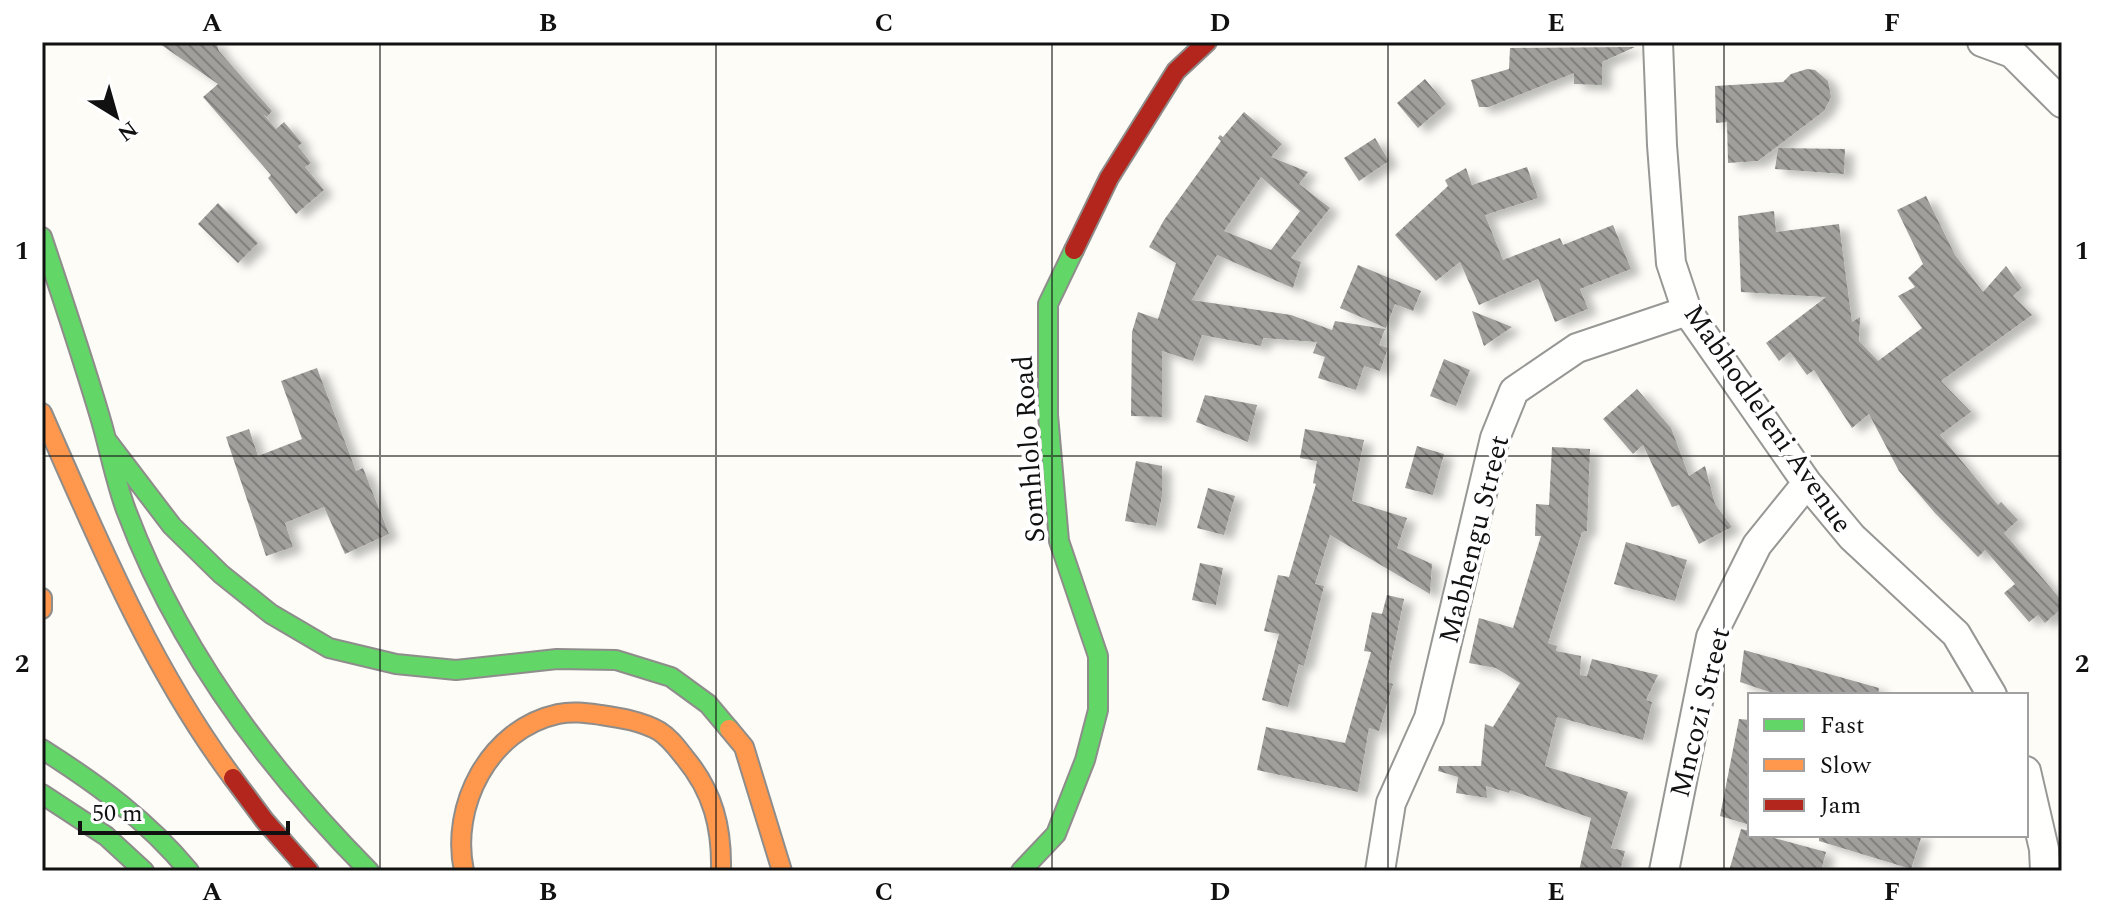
<svg xmlns="http://www.w3.org/2000/svg" width="2104" height="913" viewBox="0 0 2104 913" font-family="Spectral,serif">
<defs>
<pattern id="building-back-hatch" width="6" height="6" patternUnits="userSpaceOnUse" patternTransform="scale(2)"><rect width="6" height="6" fill="#a19f9c"/><path d="M-1 5l2 2M0 0l6 6M5-1l2 2" fill="none" stroke="#82807e"/></pattern>
<filter id="shadow"><feDropShadow dx="9" dy="5" stdDeviation="4" flood-color="#0004"/></filter>
</defs>
<rect width="100%" height="100%" fill="#fdfcf7"/>
<path fill="url(#building-back-hatch)" fill-rule="evenodd" filter="url(#shadow)" d="M 157,42 L 216,42 L 219,51 L 272,111 L 267,117 L 263,114 L 276,129 L 284,122 L 302,143 L 298,146 L 311,163 L 305,167 L 324,190 L 296,214 L 268,178 L 271,175 L 203,97 L 218,84 Z
M 1635,47 L 1602,62 L 1602,85 L 1574,84 L 1574,73 L 1489,107 L 1479,107 L 1471,80 L 1509,69 L 1510,48 Z
M 1807,69 L 1815,70 L 1828,81 L 1831,97 L 1824,111 L 1758,161 L 1728,163 L 1727,122 L 1716,123 L 1715,86 L 1783,82 L 1791,74 Z
M 1425,79 L 1446,104 L 1418,128 L 1397,103 Z
M 1244,112 L 1282,144 L 1271,157 L 1308,172 L 1299,184 L 1330,208 L 1291,258 L 1301,262 L 1293,288 L 1217,255 L 1192,300 L 1291,315 L 1332,330 L 1335,321 L 1385,329 L 1379,345 L 1388,348 L 1380,371 L 1364,366 L 1356,390 L 1318,378 L 1325,357 L 1313,353 L 1317,342 L 1263,338 L 1261,346 L 1202,335 L 1193,361 L 1162,351 L 1162,417 L 1131,416 L 1132,332 L 1138,312 L 1158,319 L 1176,263 L 1149,247 L 1164,220 L 1221,141 L 1218,138 L 1220,135 L 1223,137 ZM 1261,177 L 1300,211 L 1271,250 L 1224,231 Z
M 1375,138 L 1389,161 L 1359,181 L 1344,158 Z
M 1778,148 L 1845,149 L 1844,174 L 1775,169 Z
M 1527,167 L 1538,198 L 1485,215 L 1503,260 L 1560,238 L 1563,245 L 1613,225 L 1631,269 L 1580,289 L 1588,309 L 1555,322 L 1538,279 L 1479,305 L 1460,262 L 1436,281 L 1395,235 L 1448,186 L 1445,180 L 1466,168 L 1472,185 Z
M 1926,196 L 1955,255 L 1983,292 L 2006,266 L 2022,288 L 2013,296 L 2032,315 L 1941,381 L 1971,412 L 1940,435 L 1998,505 L 2001,502 L 2018,520 L 2004,533 L 2062,601 L 2062,608 L 2045,623 L 2038,615 L 2029,622 L 2004,593 L 2015,584 L 1985,550 L 1978,557 L 1935,513 L 1899,471 L 1869,414 L 1852,428 L 1814,370 L 1807,375 L 1790,352 L 1779,361 L 1766,343 L 1826,297 L 1741,292 L 1738,216 L 1774,211 L 1776,232 L 1839,224 L 1852,322 L 1860,317 L 1859,341 L 1878,361 L 1922,328 L 1898,296 L 1915,287 L 1908,278 L 1923,264 L 1897,210 Z
M 218,203 L 258,243 L 238,263 L 198,224 Z
M 1358,265 L 1421,291 L 1413,311 L 1395,304 L 1386,328 L 1340,308 Z
M 1472,311 L 1512,327 L 1484,346 Z
M 1444,359 L 1470,370 L 1456,406 L 1430,396 Z
M 317,368 L 356,471 L 363,468 L 389,534 L 345,554 L 324,507 L 285,523 L 293,547 L 266,556 L 226,437 L 249,429 L 258,456 L 302,439 L 281,381 Z
M 1637,389 L 1671,428 L 1689,476 L 1705,466 L 1715,504 L 1732,527 L 1699,544 L 1679,505 L 1672,507 L 1643,445 L 1633,454 L 1603,419 Z
M 1205,395 L 1257,405 L 1248,442 L 1196,422 Z
M 1305,429 L 1364,440 L 1352,501 L 1407,518 L 1397,548 L 1432,564 L 1430,594 L 1330,535 L 1315,584 L 1324,586 L 1304,666 L 1299,664 L 1288,707 L 1262,700 L 1279,634 L 1264,631 L 1278,575 L 1289,577 L 1316,484 L 1313,483 L 1317,461 L 1300,458 Z
M 1417,446 L 1444,454 L 1433,495 L 1405,488 Z
M 1552,447 L 1590,449 L 1587,531 L 1582,532 L 1548,643 L 1557,646 L 1556,651 L 1581,656 L 1580,675 L 1587,676 L 1592,659 L 1658,675 L 1646,700 L 1652,702 L 1643,740 L 1557,717 L 1545,766 L 1628,792 L 1611,848 L 1625,851 L 1620,871 L 1579,871 L 1591,818 L 1510,790 L 1509,793 L 1486,786 L 1487,798 L 1456,793 L 1458,777 L 1438,771 L 1439,766 L 1481,766 L 1485,724 L 1493,727 L 1520,683 L 1496,668 L 1469,663 L 1479,618 L 1513,628 L 1541,536 L 1535,536 L 1536,504 L 1549,505 Z
M 1136,461 L 1162,466 L 1162,496 L 1156,526 L 1125,521 Z
M 1208,488 L 1235,496 L 1224,535 L 1197,528 Z
M 1626,542 L 1687,560 L 1675,601 L 1614,584 Z
M 1200,563 L 1223,568 L 1216,605 L 1192,600 Z
M 1387,595 L 1404,599 L 1387,682 L 1393,684 L 1379,731 L 1369,728 L 1358,792 L 1257,770 L 1266,727 L 1345,743 L 1371,652 L 1364,651 L 1372,612 L 1382,614 Z
M 1744,650 L 1879,688 L 1878,695 L 1778,695 L 1740,682 Z
M 1739,719 L 1750,720 L 1750,825 L 1720,816 Z
M 1741,829 L 1750,831 L 1750,835 L 1763,835 L 1826,852 L 1821,871 L 1729,871 Z
M 1819,835 L 1922,835 L 1911,869 L 1819,841 Z"/>
<g fill="none" stroke-linecap="round" stroke-linejoin="round">
<defs>
<path id="street" d="M 1658,42 L 1662,145 L 1671,263 L 1687,311 L 1807,483 L 1852,537 L 1956,634 L 1992,695
M 1982,42 L 2012,53 L 2062,103
M 2026,771 L 2044,849 L 2045,871
M 1380,871 L 1391,803 L 1429,718 L 1495,438 L 1514,391 L 1577,348 L 1687,311
M 1664,871 L 1711,637 L 1757,545 L 1807,483"/>
<path id="fast" d="M 42,237 C 62,297 82,356 100,417 C 109,447 115,480 126,510 C 178,649 266,767 369,871
M 108,442 L 172,526 L 221,574 L 271,614 L 329,648 L 396,664 L 456,670 L 557,659 L 616,660 L 671,677 L 708,704 L 729,729
M 42,749 C 97,784 147,820 189,871
M 42,794 L 106,836 L 144,871
M 1021,871 L 1056,834 L 1085,760 L 1098,710 L 1098,656 L 1059,541 L 1048,415 L 1048,304 L 1074,250"/>
<path id="slow" d="M 42,413 C 97,538 151,668 233,778
M 42,598 L 42,609
M 729,729 L 744,747 L 782,871
M 464,871 C 450,806 489,729 558,714 C 573,711 586,713 601,715 C 621,718 641,721 659,731 C 670,738 677,748 685,758 C 713,792 722,827 721,871"/>
<path id="jam" d="M 1074,250 L 1109,178 L 1176,71 L 1207,42
M 233,778 L 265,821 L 309,871"/>
</defs>
<use href="#street" stroke="#979795" stroke-width="32"/>
<use href="#fast" stroke="#8e8d8b" stroke-width="22"/>
<use href="#slow" stroke="#8e8d8b" stroke-width="22"/>
<use href="#jam" stroke="#8e8d8b" stroke-width="22"/>
<use href="#street" stroke="#fffffe" stroke-width="28"/>
<use href="#fast" stroke="#63d668" stroke-width="18"/>
<use href="#slow" stroke="#ff974d" stroke-width="18"/>
<use href="#jam" stroke="#b3261e" stroke-width="18"/>
</g>
<path fill="none" stroke="#111" stroke-width="2" stroke-opacity="0.55" d="M 380,42 L 380,871M 716,42 L 716,871M 1052,42 L 1052,871M 1388,42 L 1388,871M 1724,42 L 1724,871M 42,456 L 2062,456"/>
<g text-anchor="middle" stroke-width="8" stroke-linejoin="round" paint-order="stroke">
<g font-size="28" fill="#111" stroke="#fff">
<text transform="translate(1769 418) rotate(55)" y="10">Mabhodleleni Avenue</text>
<text transform="translate(1028 449) rotate(-94)" y="10">Somhlolo Road</text>
<text transform="translate(1473 539) rotate(-76)" y="10">Mabhengu Street</text>
<text transform="translate(1699 712) rotate(-76)" y="10">Mncozi Street</text>
</g>
</g>
<rect width="2104" height="913" fill="none" stroke="#ffffff" stroke-width="88"/>
<rect x="1748" y="693" width="280" height="144" fill="#ffffff" stroke="#a0a0a0" stroke-width="2"/>
<rect x="1764" y="719" width="40" height="12" fill="#63d668" stroke="#a0a0a0" stroke-width="2"/>
<text x="1820" y="733" font-size="24" fill="#111111">Fast</text>
<rect x="1764" y="759" width="40" height="12" fill="#ff974d" stroke="#a0a0a0" stroke-width="2"/>
<text x="1820" y="773" font-size="24" fill="#111111">Slow</text>
<rect x="1764" y="799" width="40" height="12" fill="#b3261e" stroke="#a0a0a0" stroke-width="2"/>
<text x="1820" y="813" font-size="24" fill="#111111">Jam</text>
<g transform="translate(116 116) rotate(143)" stroke="#ffffff" stroke-width="6" paint-order="stroke">
<path d="M0-6L14 30L0 20L-14 30Z" fill="#111111"/>
<text y="-12" font-size="22" font-weight="bold" text-anchor="middle" fill="#111111">N</text>
</g>
<path d="M80 821v12h208v-12" fill="none" stroke="#111111" stroke-width="4"/>
<text x="92" y="821" font-size="24" fill="#111111" stroke="#ffffff" stroke-width="6" paint-order="stroke">50 m</text>
<rect x="44" y="44" width="2016" height="825" fill="none" stroke="#111" stroke-width="3"/>
<g font-size="26" text-anchor="middle" font-weight="bold" fill="#111">
<text x="212" y="31">A</text>
<text x="548" y="31">B</text>
<text x="884" y="31">C</text>
<text x="1220" y="31">D</text>
<text x="1556" y="31">E</text>
<text x="1892" y="31">F</text>
<text x="22" y="259">1</text>
<text x="2082" y="259">1</text>
<text x="22" y="672">2</text>
<text x="2082" y="672">2</text>
<text x="212" y="900">A</text>
<text x="548" y="900">B</text>
<text x="884" y="900">C</text>
<text x="1220" y="900">D</text>
<text x="1556" y="900">E</text>
<text x="1892" y="900">F</text>
</g>
</svg>
